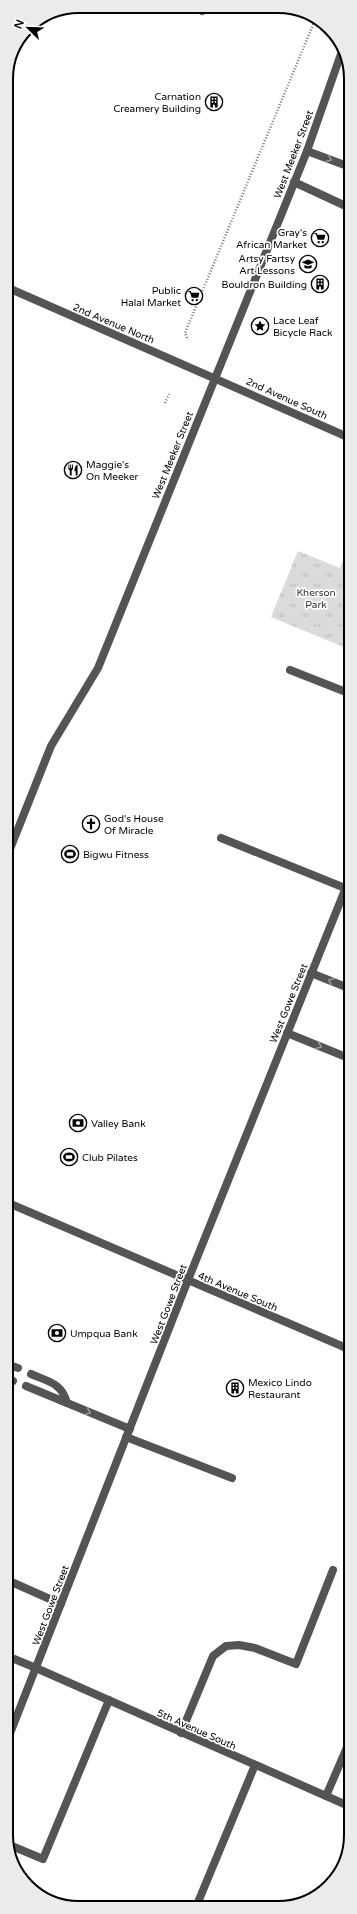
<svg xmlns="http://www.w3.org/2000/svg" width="357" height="1914" viewBox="0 0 357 1914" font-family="'Varela Round',sans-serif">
<defs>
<pattern id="park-tufts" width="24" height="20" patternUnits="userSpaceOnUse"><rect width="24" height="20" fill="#dbdbdb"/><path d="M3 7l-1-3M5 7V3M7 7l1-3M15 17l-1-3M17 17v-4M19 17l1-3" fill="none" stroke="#bababa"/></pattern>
</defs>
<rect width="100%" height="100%" fill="#fff"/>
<path fill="url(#park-tufts)" d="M 351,542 L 351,650 L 271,617 L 298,551 L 340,568 Z"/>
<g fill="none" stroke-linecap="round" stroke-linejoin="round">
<path stroke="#767676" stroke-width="2.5" stroke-dasharray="1 2" stroke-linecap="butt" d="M 187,338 L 185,333 L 315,20
M 165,403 L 170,392"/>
<path stroke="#545454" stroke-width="8" d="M 202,11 L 204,7
M 307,151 L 350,167
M 294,182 L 350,208
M 290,670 L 351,694
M 221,838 L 345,888
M 311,973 L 351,989
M 287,1033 L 351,1059
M 6,1364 L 18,1368
M 31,1374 C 49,1382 62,1383 67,1403
M 6,1378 L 13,1381
M 26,1386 L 130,1429
M 126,1437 L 232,1478
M 7,1580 L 61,1604
M 7,1656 L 36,1668
M 181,1733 L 213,1656 L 226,1646 L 239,1645 L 255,1648 L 296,1664 L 333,1570
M 326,1796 L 351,1738
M 7,1844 L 43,1859 L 109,1700
M 196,1907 L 255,1765"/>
<path stroke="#545454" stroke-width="8" d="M 6,287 L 350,438
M 6,859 L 51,746 L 98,668 L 307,151 L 342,51
M 36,1668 L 351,1807
M 7,1741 L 188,1280"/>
<path stroke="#545454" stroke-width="8" d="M 6,1202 L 351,1350
M 188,1280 L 351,875"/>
</g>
<defs><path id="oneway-chevron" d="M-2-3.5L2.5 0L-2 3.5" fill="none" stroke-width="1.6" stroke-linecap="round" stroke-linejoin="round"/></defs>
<g stroke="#989898">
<use href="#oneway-chevron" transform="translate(329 159) rotate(21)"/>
<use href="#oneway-chevron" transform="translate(331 981) rotate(-157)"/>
<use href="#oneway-chevron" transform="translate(319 1046) rotate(22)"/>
<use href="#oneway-chevron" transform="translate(88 1412) rotate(22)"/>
</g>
<defs>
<symbol id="building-ring" viewBox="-11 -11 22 22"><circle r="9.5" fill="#fff" stroke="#000" stroke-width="1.5"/><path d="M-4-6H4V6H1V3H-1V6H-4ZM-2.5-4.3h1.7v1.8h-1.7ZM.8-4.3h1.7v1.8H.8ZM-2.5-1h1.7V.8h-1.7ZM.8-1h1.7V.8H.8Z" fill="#000"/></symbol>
<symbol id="supermarket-ring" viewBox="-11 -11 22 22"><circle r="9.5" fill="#fff" stroke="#000" stroke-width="1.5"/><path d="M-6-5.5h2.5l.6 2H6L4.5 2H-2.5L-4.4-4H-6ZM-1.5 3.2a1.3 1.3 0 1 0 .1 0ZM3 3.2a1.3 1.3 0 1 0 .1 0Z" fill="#000"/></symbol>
<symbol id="school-ring" viewBox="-11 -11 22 22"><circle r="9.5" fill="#fff" stroke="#000" stroke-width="1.5"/><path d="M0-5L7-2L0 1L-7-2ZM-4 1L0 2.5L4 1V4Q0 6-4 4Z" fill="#000"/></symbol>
<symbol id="sight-ring" viewBox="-11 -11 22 22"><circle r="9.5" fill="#fff" stroke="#000" stroke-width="1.5"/><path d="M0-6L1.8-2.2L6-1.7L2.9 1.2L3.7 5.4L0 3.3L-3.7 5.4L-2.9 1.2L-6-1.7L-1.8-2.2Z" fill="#000"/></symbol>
<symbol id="restaurant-ring" viewBox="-11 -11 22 22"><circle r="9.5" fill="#fff" stroke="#000" stroke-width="1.5"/><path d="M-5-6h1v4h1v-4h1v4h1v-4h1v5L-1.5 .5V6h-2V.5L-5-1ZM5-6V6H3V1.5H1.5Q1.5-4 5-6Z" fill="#000"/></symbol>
<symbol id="church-ring" viewBox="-11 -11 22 22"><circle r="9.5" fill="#fff" stroke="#000" stroke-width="1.5"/><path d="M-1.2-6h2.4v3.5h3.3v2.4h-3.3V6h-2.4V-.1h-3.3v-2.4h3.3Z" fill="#000"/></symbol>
<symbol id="stadium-ring" viewBox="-11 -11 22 22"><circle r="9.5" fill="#fff" stroke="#000" stroke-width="1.5"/><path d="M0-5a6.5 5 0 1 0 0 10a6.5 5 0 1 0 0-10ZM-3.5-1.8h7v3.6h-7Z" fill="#000"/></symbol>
<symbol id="bank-ring" viewBox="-11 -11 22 22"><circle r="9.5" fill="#fff" stroke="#000" stroke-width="1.5"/><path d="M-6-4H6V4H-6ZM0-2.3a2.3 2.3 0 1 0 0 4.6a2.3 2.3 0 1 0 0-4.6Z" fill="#000"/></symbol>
</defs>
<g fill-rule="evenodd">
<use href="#building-ring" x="204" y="92" width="20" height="20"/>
<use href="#supermarket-ring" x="310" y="228" width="20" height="20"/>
<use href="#school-ring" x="298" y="254" width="20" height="20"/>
<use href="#building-ring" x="310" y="274" width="20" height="20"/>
<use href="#supermarket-ring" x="184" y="286" width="20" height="20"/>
<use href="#sight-ring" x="250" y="316" width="20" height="20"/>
<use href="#restaurant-ring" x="63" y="460" width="20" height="20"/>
<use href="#church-ring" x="81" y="814" width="20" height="20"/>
<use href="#stadium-ring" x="60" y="844" width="20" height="20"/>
<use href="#bank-ring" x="68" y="1113" width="20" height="20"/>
<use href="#stadium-ring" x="59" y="1147" width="20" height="20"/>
<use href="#bank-ring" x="47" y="1323" width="20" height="20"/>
<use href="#building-ring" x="225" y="1378" width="20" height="20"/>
</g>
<g text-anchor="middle" stroke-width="3.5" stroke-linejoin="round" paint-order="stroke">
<g font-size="10" fill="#000" stroke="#fff" text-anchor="start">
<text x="201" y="100" text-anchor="end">Carnation<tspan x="201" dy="12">Creamery Building</tspan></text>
<text x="307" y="236" text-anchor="end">Gray's<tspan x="307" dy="12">African Market</tspan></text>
<text x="295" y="262" text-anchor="end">Artsy Fartsy<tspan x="295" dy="12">Art Lessons</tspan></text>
<text x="307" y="288" text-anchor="end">Bouldron Building</text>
<text x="181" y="294" text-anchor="end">Public<tspan x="181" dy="12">Halal Market</tspan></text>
<text x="273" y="324">Lace Leaf<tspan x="273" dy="12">Bicycle Rack</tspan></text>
<text x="86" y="468">Maggie's<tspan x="86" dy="12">On Meeker</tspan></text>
<text x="104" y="822">God's House<tspan x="104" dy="12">Of Miracle</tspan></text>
<text x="83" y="858">Bigwu Fitness</text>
<text x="91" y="1127">Valley Bank</text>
<text x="82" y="1161">Club Pilates</text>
<text x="70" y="1337">Umpqua Bank</text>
<text x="248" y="1386">Mexico Lindo<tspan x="248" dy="12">Restaurant</tspan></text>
</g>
<g font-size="10" fill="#000" stroke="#fff">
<text transform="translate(293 154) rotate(-69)" y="4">West Meeker Street</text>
<text transform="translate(114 323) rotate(23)" y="4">2nd Avenue North</text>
<text transform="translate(287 398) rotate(24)" y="4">2nd Avenue South</text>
<text transform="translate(172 455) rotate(-68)" y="4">West Meeker Street</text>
<text transform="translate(288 1003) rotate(-68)" y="4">West Gowe Street</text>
<text transform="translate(238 1291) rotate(23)" y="4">4th Avenue South</text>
<text transform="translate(168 1304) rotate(-69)" y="4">West Gowe Street</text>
<text transform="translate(50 1605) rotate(-69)" y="4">West Gowe Street</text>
<text transform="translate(197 1729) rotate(24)" y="4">5th Avenue South</text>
</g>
<g font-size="10" fill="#323232" stroke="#fff">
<text x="316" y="596">Kherson<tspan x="316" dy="12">Park</tspan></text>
</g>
</g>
<path d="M0 0H357V1914H0ZM79 13H278A66 66 0 0 1 344 79V1835A66 66 0 0 1 278 1901H79A66 66 0 0 1 13 1835V79A66 66 0 0 1 79 13Z" fill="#ebebeb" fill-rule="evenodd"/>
<path fill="none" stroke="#000" stroke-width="2" d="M79 13H278A66 66 0 0 1 344 79V1835A66 66 0 0 1 278 1901H79A66 66 0 0 1 13 1835V79A66 66 0 0 1 79 13Z"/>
<g transform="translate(28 28) rotate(293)" stroke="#ffffff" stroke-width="3" paint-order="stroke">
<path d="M0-3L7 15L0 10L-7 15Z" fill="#000000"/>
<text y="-6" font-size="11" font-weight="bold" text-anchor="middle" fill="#000000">N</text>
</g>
</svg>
